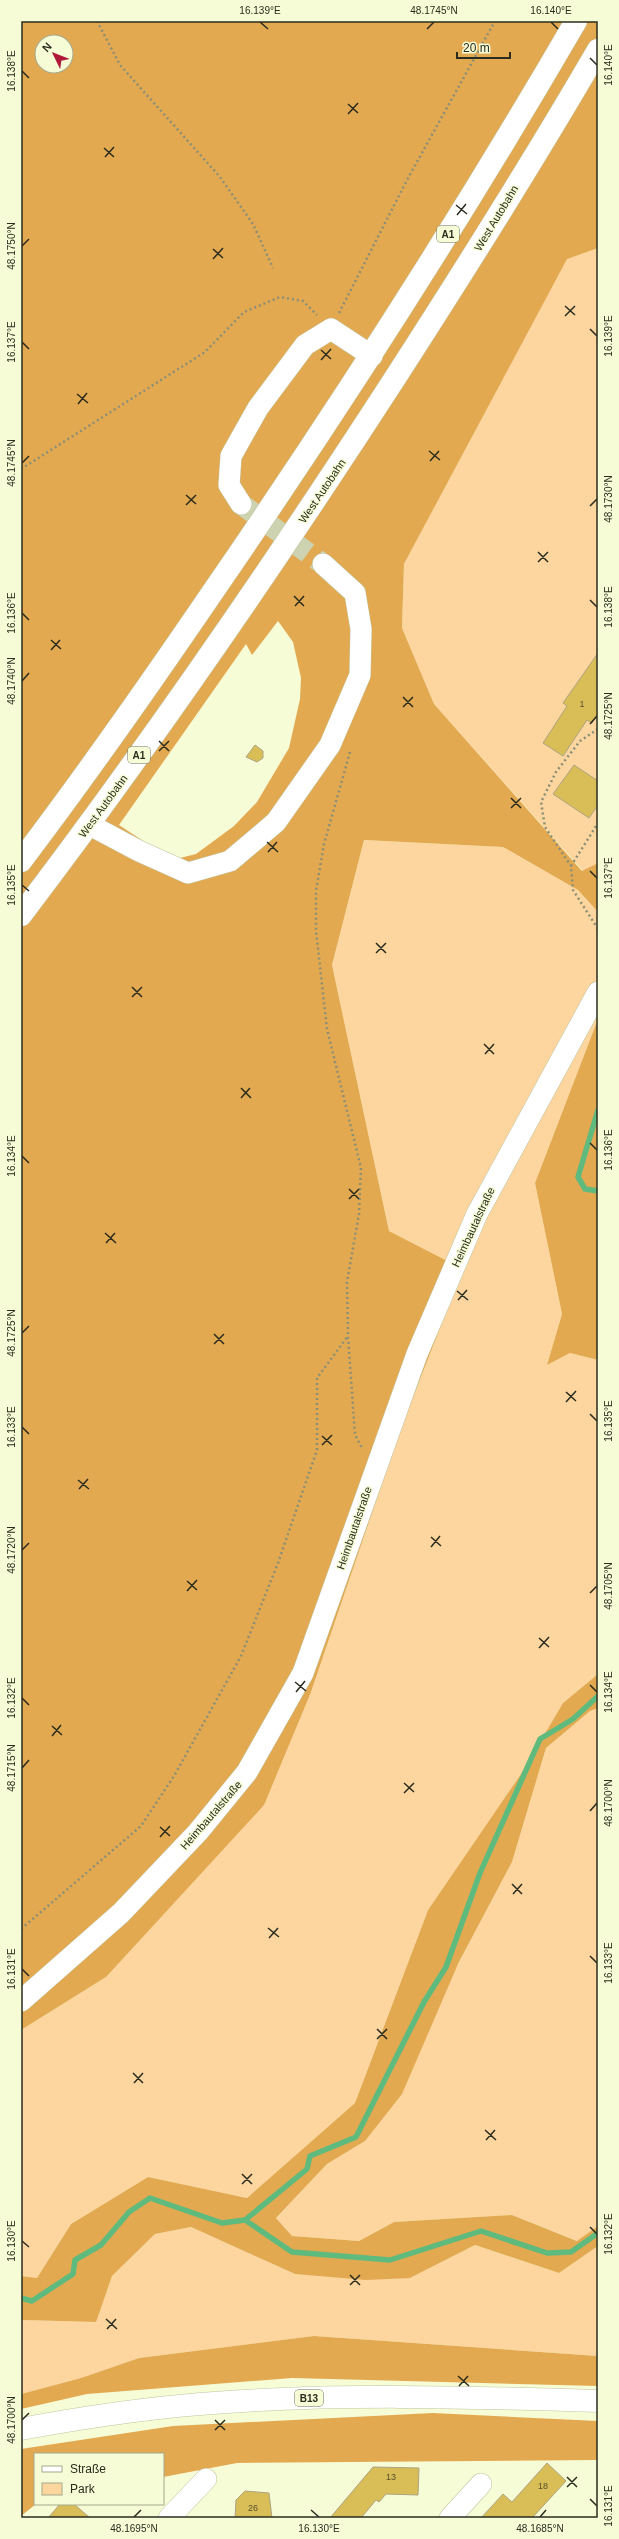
<svg xmlns="http://www.w3.org/2000/svg" width="619" height="2539" viewBox="0 0 619 2539" font-family="Arial,sans-serif">
<rect width="100%" height="100%" fill="#f6fcd6"/>
<path fill="#fcd59f" d="M 598,248 L 598,863 L 583,871 L 434,704 L 402,628 L 404,564 L 567,258 Z
M 364,840 L 503,847 L 578,890 L 598,912 L 598,1019 L 535,1183 L 562,1314 L 547,1365 L 570,1353 L 598,1360 L 598,1674 L 563,1703 L 521,1774 L 428,1910 L 355,2103 L 247,2198 L 148,2177 L 71,2224 L 37,2278 L 21,2276 L 21,2030 L 106,1977 L 311,1692 L 400,1431 L 463,1269 L 389,1231 L 332,965 Z
M 598,1708 L 598,2226 L 578,2241 L 512,2215 L 394,2222 L 359,2241 L 292,2236 L 276,2218 L 327,2164 L 365,2141 L 512,1862 L 546,1748 L 590,1711 Z
M 191,2227 L 295,2274 L 410,2278 L 475,2245 L 559,2273 L 598,2246 L 598,2356 L 314,2336 L 139,2358 L 81,2378 L 21,2394 L 21,2320 L 95,2322 L 112,2276 L 155,2234 Z"/>
<path fill="#e3a951" fill-rule="evenodd" d="M 21,21 L 598,21 L 598,248 L 567,259 L 404,564 L 402,628 L 434,704 L 582,871 L 598,863 L 598,912 L 578,890 L 503,847 L 364,840 L 332,965 L 389,1231 L 463,1269 L 400,1431 L 311,1692 L 264,1805 L 106,1977 L 21,2030 ZM 42,42 L 66,42 L 66,66 L 42,66 ZM 278,621 L 293,642 L 301,678 L 300,699 L 289,748 L 257,802 L 234,826 L 196,854 L 172,860 L 119,825 L 246,644 L 252,655 Z
M 598,1019 L 598,1360 L 570,1353 L 547,1365 L 562,1314 L 535,1183 Z
M 598,1674 L 598,1708 L 590,1711 L 546,1748 L 512,1862 L 458,1964 L 402,2094 L 365,2141 L 327,2164 L 276,2218 L 292,2236 L 359,2241 L 394,2222 L 512,2215 L 577,2241 L 598,2226 L 598,2246 L 559,2273 L 475,2245 L 410,2278 L 366,2280 L 295,2274 L 191,2227 L 155,2234 L 112,2276 L 96,2322 L 21,2320 L 21,2276 L 37,2278 L 71,2224 L 148,2177 L 247,2198 L 355,2103 L 428,1910 L 521,1774 L 563,1703 Z
M 314,2336 L 598,2356 L 598,2386 L 292,2378 L 87,2394 L 21,2409 L 21,2394 L 81,2378 L 139,2358 Z
M 433,2413 L 598,2421 L 598,2460 L 237,2463 L 163,2477 L 163,2454 L 35,2454 L 36,2504 L 21,2516 L 21,2449 L 173,2426 Z"/>
<g fill="none" stroke-linecap="round" stroke-linejoin="round">
<path stroke="#5fba7e" stroke-width="5.5" d="M 598,1110 L 578,1177 L 585,1189 L 598,1191
M 245,2220 L 292,2252 L 390,2260 L 481,2231 L 547,2253 L 571,2252 L 598,2233
M 21,2298 L 32,2301 L 73,2274 L 75,2260 L 101,2245 L 129,2212 L 150,2198 L 222,2223 L 245,2220 L 307,2169 L 310,2156 L 356,2137 L 424,2002 L 446,1967 L 480,1873 L 540,1739 L 573,1719 L 598,1696"/>
</g>
<path fill="#d9be58" stroke="#aca380" d="M 598,653 L 598,713 L 592,723 L 587,720 L 563,756 L 543,743 L 567,706 L 563,703 Z
M 255,745 L 263,751 L 263,758 L 257,762 L 246,757 Z
M 574,765 L 598,781 L 598,805 L 589,818 L 553,794 Z
M 547,2463 L 566,2481 L 532,2518 L 481,2518 L 503,2494 L 512,2502 Z
M 373,2467 L 419,2468 L 418,2495 L 386,2494 L 379,2502 L 376,2500 L 361,2518 L 330,2518 Z
M 245,2491 L 269,2493 L 272,2518 L 235,2518 L 236,2500 Z
M 60,2504 L 74,2504 L 90,2518 L 48,2518 Z"/>
<g fill="none" stroke-linecap="round" stroke-linejoin="round">
<path stroke="#cdd2b1" stroke-width="21" stroke-dasharray="21 10" stroke-linecap="butt" d="M 241,504 L 323,564"/>
<defs>
<path id="minor" d="M 241,504 L 229,485 L 231,456 L 258,408 L 305,345 L 331,329 L 372,356
M 90,825 L 139,851 L 188,873 L 230,861 L 276,822 L 330,745 L 360,675 L 361,629 L 355,593 L 323,564
M 21,2001 L 121,1913 L 198,1832 L 247,1772 L 303,1673 L 417,1354 L 477,1214 L 598,992
M 169,2518 L 206,2479
M 450,2518 L 481,2484"/>
<path id="major" d="M 21,2429 C 80,2418 140,2409 200,2404 C 332,2393 466,2397 598,2401"/>
<path id="highway" d="M 21,861 C 87,774 150,684 212,593 C 340,407 462,217 576,21
M 21,915 C 154,740 278,559 397,375 C 466,268 534,160 598,50"/>
</defs>
<use href="#minor" stroke="#c0c5a1" stroke-width="22"/>
<use href="#major" stroke="#c0c5a1" stroke-width="23"/>
<use href="#highway" stroke="#c0c5a1" stroke-width="23"/>
<path stroke="#8b8f76" stroke-width="2.5" stroke-dasharray="2 3" stroke-linecap="butt" d="M 97,21 L 120,65 L 220,177 L 253,224 L 273,268
M 339,313 L 407,180 L 495,21
M 21,469 L 205,352 L 244,312 L 280,297 L 303,301 L 317,315
M 598,729 L 580,741 L 556,772 L 541,802 L 545,827 L 571,866 L 573,890 L 598,929
M 350,752 L 324,844 L 316,891 L 316,931 L 327,1029 L 361,1168 L 359,1214 L 347,1282 L 348,1336 L 355,1435 L 362,1448
M 571,866 L 598,823
M 21,1929 L 141,1826 L 174,1776 L 241,1656 L 278,1563 L 317,1450 L 317,1378 L 348,1336"/>
<use href="#minor" stroke="#fff" stroke-width="21"/>
<use href="#major" stroke="#fff" stroke-width="22"/>
<use href="#highway" stroke="#fff" stroke-width="22"/>
</g>
<path fill="none" stroke="#2a2c1e" stroke-width="1.5" d="M 260,22 L 268,29M 551,22 L 558,29M 427,29 L 434,22M 590,58 L 597,65M 22,71 L 29,78M 348,104 L 358,113M 348,114 L 358,103M 104,148 L 114,157M 105,157 L 114,147M 456,205 L 467,214M 457,215 L 466,204M 22,246 L 29,239M 213,249 L 223,258M 213,259 L 223,248M 565,306 L 575,315M 565,316 L 575,306M 590,329 L 597,336M 22,342 L 29,349M 321,350 L 331,359M 321,360 L 331,349M 77,394 L 88,403M 78,404 L 87,393M 429,451 L 440,460M 430,461 L 439,451M 22,463 L 29,456M 186,495 L 196,504M 186,505 L 196,495M 590,506 L 597,499M 538,552 L 548,562M 538,562 L 548,552M 294,596 L 304,606M 590,600 L 597,607M 295,606 L 304,596M 22,613 L 29,620M 51,640 L 61,649M 51,650 L 60,640M 22,681 L 29,673M 403,697 L 413,707M 403,707 L 413,697M 590,724 L 597,716M 159,741 L 169,751M 159,751 L 169,741M 511,798 L 521,808M 511,808 L 521,798M 267,842 L 278,852M 268,852 L 277,842M 590,871 L 597,878M 22,885 L 29,891M 376,943 L 386,953M 376,953 L 386,943M 132,987 L 142,997M 132,997 L 142,987M 484,1044 L 494,1054M 485,1054 L 494,1044M 241,1088 L 251,1098M 241,1098 L 250,1088M 590,1143 L 597,1150M 22,1156 L 29,1163M 349,1189 L 359,1199M 349,1199 L 359,1189M 105,1233 L 116,1243M 106,1243 L 115,1233M 457,1291 L 468,1300M 458,1300 L 467,1290M 22,1333 L 29,1326M 214,1334 L 224,1344M 214,1344 L 224,1334M 566,1392 L 576,1401M 566,1402 L 576,1391M 590,1414 L 597,1421M 22,1427 L 29,1434M 322,1436 L 332,1445M 322,1445 L 332,1435M 78,1480 L 89,1489M 79,1489 L 88,1479M 431,1537 L 441,1546M 431,1547 L 440,1536M 22,1550 L 29,1543M 187,1581 L 197,1590M 187,1591 L 197,1580M 590,1593 L 597,1586M 539,1638 L 549,1647M 539,1648 L 549,1637M 295,1682 L 306,1691M 590,1685 L 597,1692M 296,1692 L 305,1681M 22,1698 L 29,1705M 52,1726 L 62,1735M 52,1736 L 61,1725M 22,1768 L 29,1760M 404,1783 L 414,1792M 404,1793 L 414,1783M 590,1811 L 597,1803M 160,1827 L 170,1836M 160,1837 L 170,1826M 512,1884 L 522,1894M 513,1894 L 522,1884M 268,1928 L 279,1937M 269,1938 L 278,1928M 590,1956 L 597,1963M 22,1969 L 29,1976M 377,2029 L 387,2039M 377,2039 L 387,2029M 133,2073 L 143,2083M 134,2083 L 143,2073M 485,2130 L 496,2140M 486,2140 L 495,2130M 242,2174 L 252,2184M 242,2184 L 252,2174M 590,2227 L 597,2234M 22,2241 L 29,2247M 350,2275 L 360,2285M 350,2285 L 360,2275M 106,2319 L 117,2329M 107,2329 L 116,2319M 458,2376 L 469,2386M 459,2386 L 468,2376M 22,2420 L 29,2413M 215,2420 L 225,2430M 215,2430 L 225,2420M 567,2477 L 577,2487M 567,2487 L 577,2477M 590,2499 L 597,2506M 311,2510 L 319,2517M 134,2517 L 141,2510M 540,2517 L 546,2510"/>
<g text-anchor="middle" stroke-width="3" stroke-linejoin="round" paint-order="stroke">
<g font-size="9" fill="#56502c">
<text x="582" y="707">1</text>
<text x="391" y="2480">13</text>
<text x="543" y="2489">18</text>
<text x="253" y="2511">26</text>
</g>
<g fill="#f6fcd6" stroke="#676a55" stroke-width="1">
<rect x="437" y="226" width="22" height="16" rx="3"/>
<rect x="128" y="747" width="22" height="16" rx="3"/>
<rect x="295" y="2390" width="28" height="16" rx="3"/>
</g>
<g font-size="10" font-weight="bold" fill="#2a2c1e">
<text x="448" y="238">A1</text>
<text x="139" y="759">A1</text>
<text x="309" y="2402">B13</text>
</g>
<g font-size="11" fill="#2a2c1e" stroke="#f6fcd6">
<text transform="translate(496 218) rotate(-59)" y="4">West Autobahn</text>
<text transform="translate(322 491) rotate(-56)" y="4">West Autobahn</text>
<text transform="translate(103 806) rotate(-54)" y="4">West Autobahn</text>
<text transform="translate(473 1227) rotate(-65)" y="4">Heimbautalstraße</text>
<text transform="translate(354 1528) rotate(-71)" y="4">Heimbautalstraße</text>
<text transform="translate(211 1815) rotate(-49)" y="4">Heimbautalstraße</text>
</g>
</g>
<rect width="619" height="2539" fill="none" stroke="#f6fcd6" stroke-width="44"/>
<rect x="34" y="2453" width="130" height="52" fill="#f6fcd6" stroke="#a4a98c"/>
<rect x="42" y="2466" width="20" height="6" fill="#ffffff" stroke="#a4a98c"/>
<text x="70" y="2473" font-size="12" fill="#2a2c1e">Straße</text>
<rect x="42" y="2483" width="20" height="12" fill="#fcd59f" stroke="#a4a98c"/>
<text x="70" y="2493" font-size="12" fill="#2a2c1e">Park</text>
<g transform="translate(54 54) rotate(313)"><circle r="19" fill="#f6fcd6" stroke="#a4a98c"/>
<path d="M0-3L7 15L0 10L-7 15Z" fill="#ae1939"/>
<text y="-6" font-size="11" font-weight="bold" text-anchor="middle" fill="#2a2c1e">N</text>
</g>
<path d="M457 52v6h53v-6" fill="none" stroke="#2a2c1e" stroke-width="2"/>
<text x="463" y="52" font-size="12" fill="#2a2c1e" stroke="#f6fcd6" stroke-width="3" paint-order="stroke">20 m</text>
<rect x="22" y="22" width="575" height="2495" fill="none" stroke="#2a2c1e" stroke-width="1.5"/>
<g font-size="10" text-anchor="middle" fill="#2a2c1e">
<text x="260" y="14">16.139°E</text>
<text x="434" y="14">48.1745°N</text>
<text x="551" y="14">16.140°E</text>
<text transform="translate(608 65) rotate(-90)" y="4">16.140°E</text>
<text transform="translate(11 71) rotate(-90)" y="4">16.138°E</text>
<text transform="translate(11 246) rotate(-90)" y="4">48.1750°N</text>
<text transform="translate(608 336) rotate(-90)" y="4">16.139°E</text>
<text transform="translate(11 342) rotate(-90)" y="4">16.137°E</text>
<text transform="translate(11 463) rotate(-90)" y="4">48.1745°N</text>
<text transform="translate(608 499) rotate(-90)" y="4">48.1730°N</text>
<text transform="translate(608 607) rotate(-90)" y="4">16.138°E</text>
<text transform="translate(11 613) rotate(-90)" y="4">16.136°E</text>
<text transform="translate(11 681) rotate(-90)" y="4">48.1740°N</text>
<text transform="translate(608 716) rotate(-90)" y="4">48.1725°N</text>
<text transform="translate(608 878) rotate(-90)" y="4">16.137°E</text>
<text transform="translate(11 885) rotate(-90)" y="4">16.135°E</text>
<text transform="translate(608 1150) rotate(-90)" y="4">16.136°E</text>
<text transform="translate(11 1156) rotate(-90)" y="4">16.134°E</text>
<text transform="translate(11 1333) rotate(-90)" y="4">48.1725°N</text>
<text transform="translate(608 1421) rotate(-90)" y="4">16.135°E</text>
<text transform="translate(11 1427) rotate(-90)" y="4">16.133°E</text>
<text transform="translate(11 1550) rotate(-90)" y="4">48.1720°N</text>
<text transform="translate(608 1586) rotate(-90)" y="4">48.1705°N</text>
<text transform="translate(608 1692) rotate(-90)" y="4">16.134°E</text>
<text transform="translate(11 1698) rotate(-90)" y="4">16.132°E</text>
<text transform="translate(11 1768) rotate(-90)" y="4">48.1715°N</text>
<text transform="translate(608 1803) rotate(-90)" y="4">48.1700°N</text>
<text transform="translate(608 1963) rotate(-90)" y="4">16.133°E</text>
<text transform="translate(11 1969) rotate(-90)" y="4">16.131°E</text>
<text transform="translate(608 2234) rotate(-90)" y="4">16.132°E</text>
<text transform="translate(11 2241) rotate(-90)" y="4">16.130°E</text>
<text transform="translate(11 2420) rotate(-90)" y="4">48.1700°N</text>
<text transform="translate(608 2506) rotate(-90)" y="4">16.131°E</text>
<text x="134" y="2532">48.1695°N</text>
<text x="319" y="2532">16.130°E</text>
<text x="540" y="2532">48.1685°N</text>
</g>
</svg>
